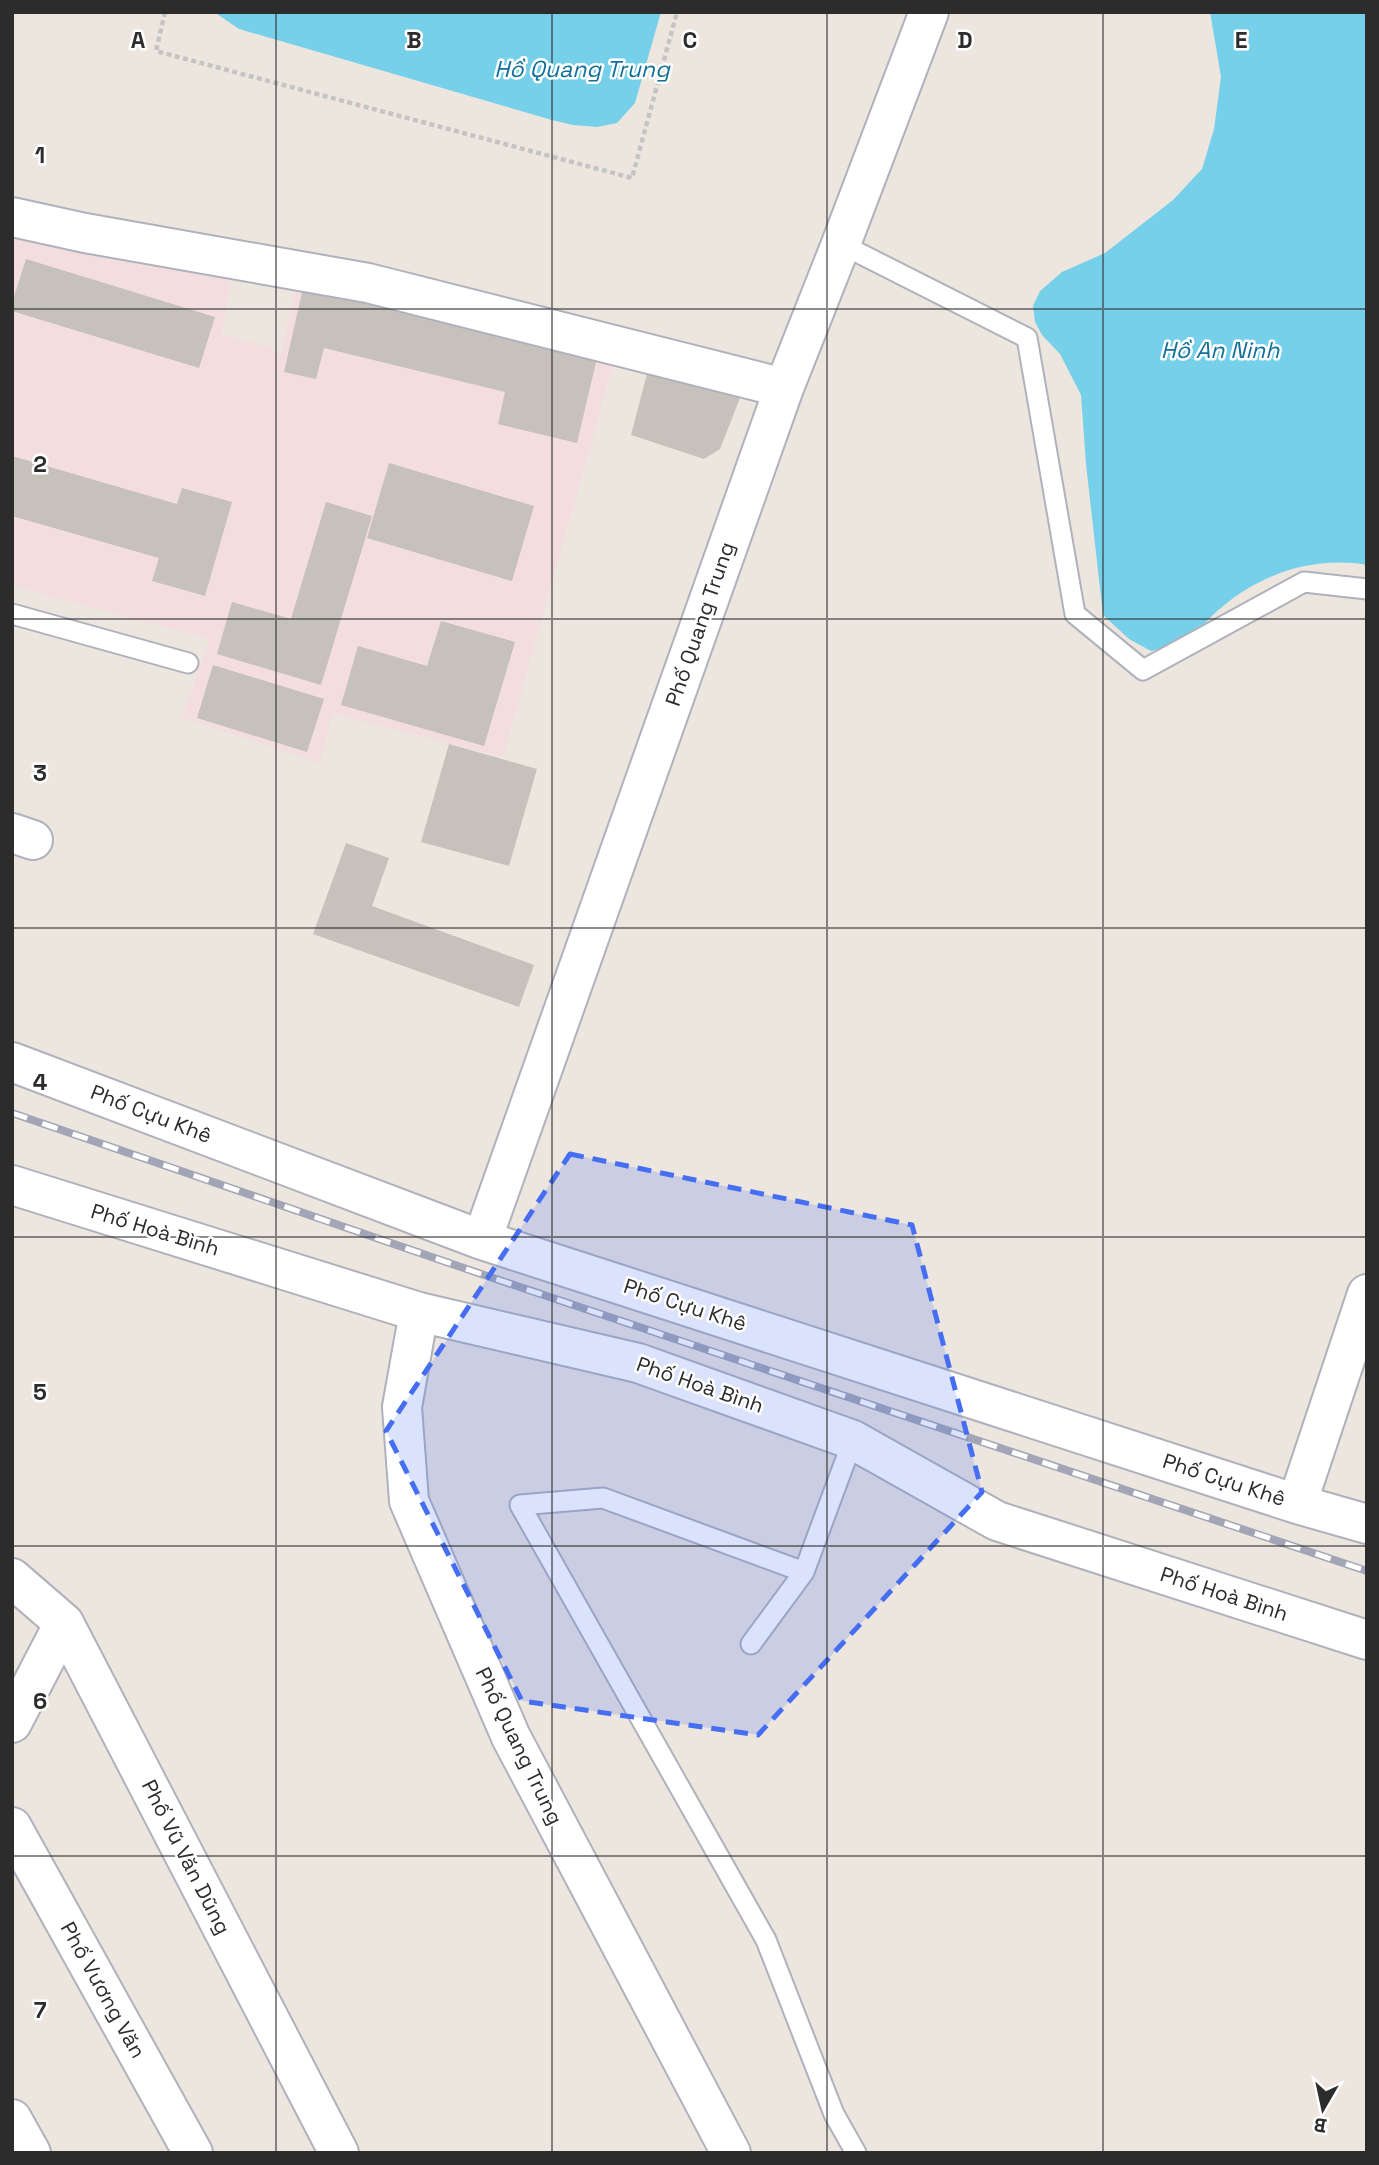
<svg xmlns="http://www.w3.org/2000/svg" width="1379" height="2165" viewBox="0 0 1379 2165" font-family="'Space Grotesk',sans-serif">
<rect width="100%" height="100%" fill="#ede6df"/>
<path fill="#f3dddf" d="M 12,226 L 232,273 L 222,335 L 269,347 L 280,356 L 297,281 L 617,351 L 503,757 L 333,714 L 320,763 L 182,717 L 210,639 L 12,586 Z"/>
<path fill="#77d0ea" d="M 214,12 L 661,12 L 635,103 L 617,123 L 597,127 L 573,125 L 552,120 L 239,29 Z
M 1210,12 L 1367,12 L 1367,565 C 1314,556 1263,573 1222,607 C 1210,616 1200,631 1187,639 C 1176,646 1163,648 1151,651 L 1129,639 L 1103,615 L 1086,464 L 1081,395 L 1060,354 L 1042,335 L 1035,322 L 1033,306 L 1040,291 L 1062,272 L 1105,253 L 1173,200 L 1202,169 L 1214,129 L 1221,77 Z"/>
<path fill="#c6c1ba" d="M 26,259 L 215,317 L 199,368 L 12,311 L 12,303 Z
M 303,288 L 597,358 L 577,443 L 498,424 L 505,392 L 324,348 L 316,379 L 284,372 Z
M 649,366 L 739,391 L 740,398 L 720,449 L 704,459 L 631,435 Z
M 12,456 L 177,504 L 182,488 L 232,502 L 205,596 L 152,581 L 159,558 L 12,516 Z
M 389,463 L 534,506 L 512,581 L 367,538 Z
M 326,502 L 372,516 L 321,685 L 217,654 L 232,602 L 291,619 Z
M 441,621 L 515,642 L 484,746 L 341,705 L 358,646 L 427,666 Z
M 213,665 L 324,699 L 307,752 L 197,718 Z
M 449,744 L 537,769 L 509,866 L 421,842 Z
M 346,843 L 389,858 L 372,906 L 534,965 L 519,1007 L 313,934 Z"/>
<g fill="none" stroke-linecap="round" stroke-linejoin="round">
<defs>
<path id="lane" d="M 841,244 L 1027,338 L 1075,614 L 1143,670 L 1304,582 L 1367,589
M 12,614 L 188,663
M 804,1572 L 603,1498 L 520,1505 L 766,1940 L 834,2114 L 856,2153
M 751,1644 L 804,1572 L 853,1440"/>
<path id="street" d="M 12,217 L 85,233 L 368,283 L 784,388
M 12,833 L 33,840
M 12,1062 L 482,1240 L 1297,1504 L 1367,1524
M 12,1185 L 419,1312 L 638,1363 L 853,1440 L 997,1521 L 1367,1640
M 482,1240 L 784,388 L 841,244 L 929,12
M 419,1312 L 402,1407 L 409,1501 L 511,1737 L 731,2153
M 1297,1504 L 1367,1294
M 12,1578 L 64,1623 L 339,2153
M 12,1723 L 64,1623
M 12,1827 L 193,2153
M 12,2119 L 31,2153"/>
</defs>
<use href="#lane" stroke="#afb2bc" stroke-width="23"/>
<use href="#street" stroke="#afb2bc" stroke-width="42"/>
<path stroke="#c4c4c4" stroke-width="4.5" stroke-dasharray="5 3.5" stroke-linecap="butt" d="M 165,12 L 156,51 L 632,178 L 677,12"/>
<use href="#lane" stroke="#fff" stroke-width="19"/>
<use href="#street" stroke="#fff" stroke-width="38"/>
<defs>
<path id="rail" d="M 12,1113 L 487,1276 L 1367,1571"/>
</defs>
<use href="#rail" stroke="#a2a5b5" stroke-width="8"/>
<use href="#rail" stroke="#fff" stroke-width="5" stroke-dasharray="16" stroke-linecap="butt"/>
</g>
<path fill="#466ef2" fill-opacity="0.2" stroke="#466ef2" stroke-width="5" stroke-dasharray="14 9" stroke-linejoin="round" d="M 570,1154 L 912,1225 L 982,1492 L 758,1735 L 522,1701 L 386,1431 Z"/>
<path fill="none" stroke="#2c2c2c" stroke-width="2" stroke-opacity="0.55" d="M 276,12 L 276,2153M 552,12 L 552,2153M 827,12 L 827,2153M 1103,12 L 1103,2153M 12,309 L 1367,309M 12,619 L 1367,619M 12,928 L 1367,928M 12,1237 L 1367,1237M 12,1546 L 1367,1546M 12,1856 L 1367,1856"/>
<g text-anchor="middle" stroke-width="5" stroke-linejoin="round" paint-order="stroke">
<g font-size="21" fill="#2c2c2c" stroke="#fff">
<text transform="translate(700 624) rotate(-71)" y="7">Phố Quang Trung</text>
<text transform="translate(151 1114) rotate(21)" y="7">Phố Cựu Khê</text>
<text transform="translate(155 1230) rotate(17)" y="7">Phố Hoà Bình</text>
<text transform="translate(685 1305) rotate(18)" y="7">Phố Cựu Khê</text>
<text transform="translate(700 1385) rotate(19)" y="7">Phố Hoà Bình</text>
<text transform="translate(1224 1480) rotate(18)" y="7">Phố Cựu Khê</text>
<text transform="translate(1224 1594) rotate(18)" y="7">Phố Hoà Bình</text>
<text transform="translate(519 1746) rotate(64)" y="7">Phố Quang Trung</text>
<text transform="translate(186 1857) rotate(63)" y="7">Phố Vũ Văn Dũng</text>
<text transform="translate(103 1990) rotate(61)" y="7">Phố Vương Văn</text>
</g>
<g font-size="23" font-style="italic" fill="#137098" stroke="#fff">
<text x="582" y="77">Hồ Quang Trung</text>
<text x="1220" y="358">Hồ An Ninh</text>
</g>
</g>
<g font-size="23" text-anchor="middle" font-weight="bold" fill="#2c2c2c" stroke="#fff" stroke-width="5" stroke-linejoin="round" paint-order="stroke">
<text x="138" y="48">A</text>
<text x="414" y="48">B</text>
<text x="690" y="48">C</text>
<text x="965" y="48">D</text>
<text x="1241" y="48">E</text>
<text x="40" y="163">1</text>
<text x="40" y="472">2</text>
<text x="40" y="781">3</text>
<text x="40" y="1090">4</text>
<text x="40" y="1400">5</text>
<text x="40" y="1709">6</text>
<text x="40" y="2018">7</text>
</g>
<rect width="1379" height="2165" fill="none" stroke="#2c2c2c" stroke-width="28"/>
<g transform="translate(1323 2109) rotate(189)" stroke="#ffffff" stroke-width="5" paint-order="stroke">
<path d="M0-5L12 26L0 18L-12 26Z" fill="#2c2c2c"/>
<text y="-10" font-size="19" font-weight="bold" text-anchor="middle" fill="#2c2c2c">B</text>
</g>
</svg>
